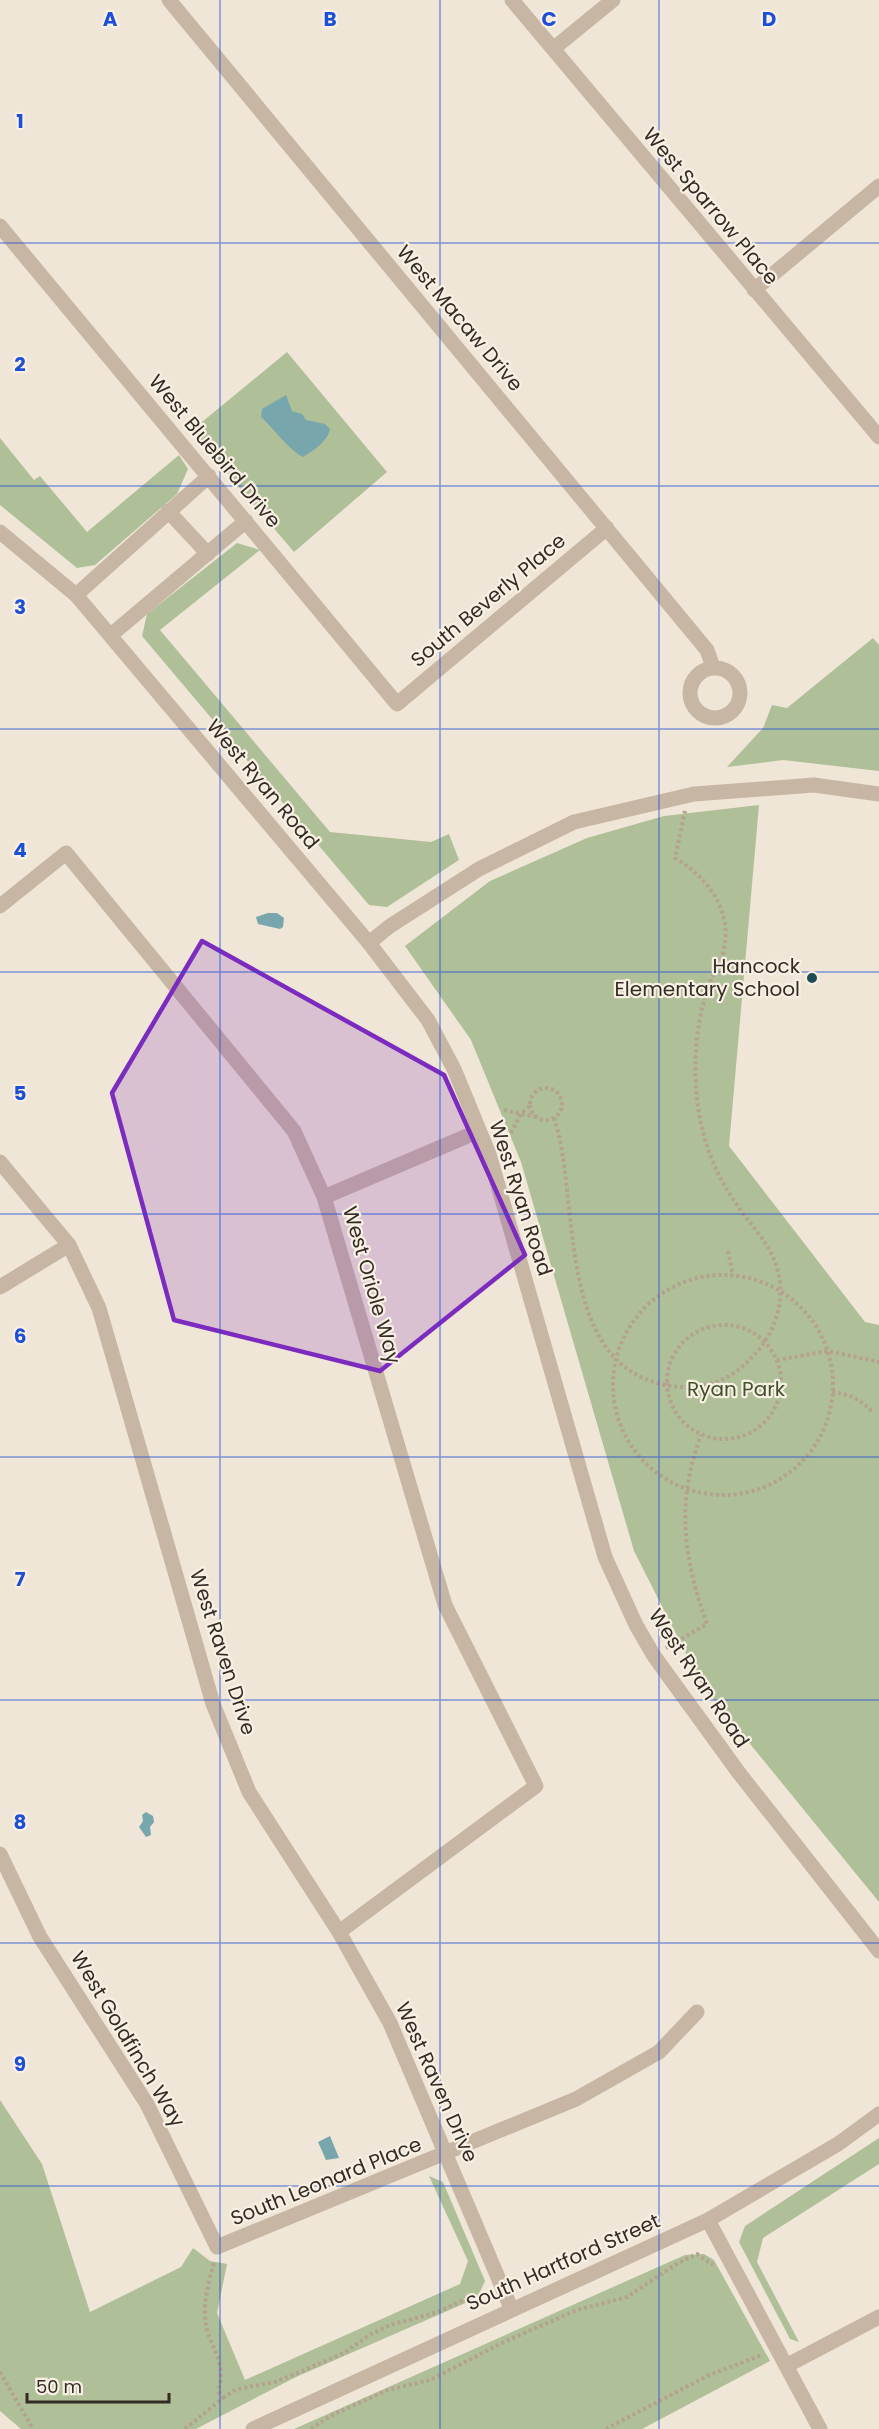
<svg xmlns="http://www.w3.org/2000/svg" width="879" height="2429" viewBox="0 0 879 2429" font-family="Poppins,sans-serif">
<rect width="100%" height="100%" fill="#f0e6d7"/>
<path fill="#afbf98" d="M 287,352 L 387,472 L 294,552 L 191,431 Z
M 0,438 L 34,480 L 40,476 L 87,532 L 179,455 L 188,469 L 177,494 L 95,565 L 77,568 L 0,505 Z
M 237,543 L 260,550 L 160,630 L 330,832 L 431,842 L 449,834 L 459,860 L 387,907 L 369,905 L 142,636 L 147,614 Z
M 873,638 L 879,645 L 879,771 L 783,760 L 727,767 L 763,728 L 772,705 L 787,708 Z
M 759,805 L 729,1146 L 865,1322 L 879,1325 L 879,1902 L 702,1685 L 634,1551 L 521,1162 L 471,1040 L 405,946 L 490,881 L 587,838 L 664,816 Z
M 0,2100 L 42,2164 L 90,2312 L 181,2267 L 193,2248 L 210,2261 L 227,2264 L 217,2313 L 245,2380 L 460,2284 L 468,2261 L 429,2176 L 443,2182 L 485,2281 L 477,2298 L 296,2377 L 196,2429 L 21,2429 L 0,2411 Z
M 879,2138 L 879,2164 L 763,2238 L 757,2262 L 799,2342 L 790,2339 L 739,2242 L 745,2226 Z
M 704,2254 L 714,2260 L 770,2361 L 642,2429 L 294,2429 L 685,2255 Z"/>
<path fill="#77a7ad" d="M 286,395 L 292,411 L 302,414 L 306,420 L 325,424 L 330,429 C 328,441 313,451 303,457 C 289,450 274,429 261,417 L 262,409 Z
M 268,913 L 277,913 L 284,918 L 283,927 L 280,929 L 258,924 L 256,917 Z
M 146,1812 L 153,1816 L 154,1822 L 150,1827 L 151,1835 L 146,1837 L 139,1827 L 143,1821 L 142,1815 Z
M 330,2136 L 339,2158 L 326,2160 L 318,2142 Z"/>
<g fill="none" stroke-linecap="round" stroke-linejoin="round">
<path stroke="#b4a18e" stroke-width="4" stroke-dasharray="3 3" stroke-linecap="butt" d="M530 1104a16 16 0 1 1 32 0a16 16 0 1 1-32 0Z
M 504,1110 L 536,1117
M 554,1118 C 581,1198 554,1363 665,1385 C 689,1390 718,1386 738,1370 C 765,1349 783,1319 780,1283 C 777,1250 754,1230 737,1205 C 712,1170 699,1131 696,1088 C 694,1057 697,1023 706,993 C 709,979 720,967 723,953 C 734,913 709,878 675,858 L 685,811
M 511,1133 L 521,1114 L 530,1106
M 728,1251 L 733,1275
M613 1385a110 110 0 1 1 220 0a110 110 0 1 1-220 0Z
M667 1382a57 57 0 1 1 114 0a57 57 0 1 1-114 0Z
M 777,1360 L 828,1351 L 879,1362
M 832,1392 C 849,1394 861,1399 872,1412
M 666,1648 L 707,1624 C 683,1558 676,1502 701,1435
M 0,2372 L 33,2429
M 223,2398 L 237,2389 L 275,2382 L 300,2372 L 344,2353 L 371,2334 L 390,2325 L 438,2312 L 476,2294
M 185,2429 L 223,2398 L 218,2391 C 229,2359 205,2345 205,2314 C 204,2297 210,2279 214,2262
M 311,2429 L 330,2416 L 388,2390 L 430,2380 L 504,2342 L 577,2310 L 627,2297 L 678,2263 L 697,2254 L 713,2265
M 606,2429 L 709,2375 L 762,2355"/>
<path stroke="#c8b6a4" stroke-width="15" d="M 169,0 L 707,650 L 713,667
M 512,0 L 879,437
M 553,49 L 613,0
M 0,226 L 397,704 L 607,528
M 754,290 L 879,186
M 168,511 L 208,554
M 76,595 L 209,476
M 111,635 L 246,521
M690 693a25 25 0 1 1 50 0a25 25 0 1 1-50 0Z
M 0,906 L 66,853 L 294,1131 L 324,1197 L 445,1605 L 536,1786 L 339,1932
M 369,943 L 390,926 L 479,869 L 574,822 L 694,794 L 814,785 L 879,794
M 0,1162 L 69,1245 L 99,1308 L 213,1704 L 249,1792 L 339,1932 L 390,2023 L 511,2308
M 324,1197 L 479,1131
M 0,1287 L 69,1245
M 0,1854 L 40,1937 L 147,2104 L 217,2247 L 576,2099 L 659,2052 L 697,2012
M 708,2220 L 820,2429
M 786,2366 L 879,2317"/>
<path stroke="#c8b6a4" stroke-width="15" d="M 0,532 L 76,595 L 369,943 L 428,1020 L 454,1069 L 489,1154 L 605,1557 L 636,1625 L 654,1656 L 739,1773 L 879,1951
M 253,2429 L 708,2220 L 838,2144 L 879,2114"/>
</g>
<path fill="#7b2cbf" fill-opacity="0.2" stroke="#7b2cbf" stroke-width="4.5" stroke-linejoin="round" d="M 202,941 L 444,1075 L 525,1255 L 380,1371 L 174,1320 L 112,1093 Z"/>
<path fill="none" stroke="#1d4ed8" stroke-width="1.5" stroke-opacity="0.55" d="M 220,0 L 220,2429M 440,0 L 440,2429M 659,0 L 659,2429M 0,243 L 879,243M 0,486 L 879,486M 0,729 L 879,729M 0,972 L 879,972M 0,1214 L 879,1214M 0,1457 L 879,1457M 0,1700 L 879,1700M 0,1943 L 879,1943M 0,2186 L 879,2186"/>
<circle fill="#1c4d54" stroke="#f8f0e3" stroke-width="2" cx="812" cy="978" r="6"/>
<g text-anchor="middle" stroke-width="4.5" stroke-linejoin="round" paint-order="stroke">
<g font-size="20" fill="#332b25" stroke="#f8f0e3">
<text transform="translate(711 206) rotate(50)" y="7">West Sparrow Place</text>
<text transform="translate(460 318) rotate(50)" y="7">West Macaw Drive</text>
<text transform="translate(215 451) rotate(50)" y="7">West Bluebird Drive</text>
<text transform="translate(488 600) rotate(-40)" y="7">South Beverly Place</text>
<text transform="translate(263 784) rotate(50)" y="7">West Ryan Road</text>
<text transform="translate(521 1198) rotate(72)" y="7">West Ryan Road</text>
<text transform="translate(372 1285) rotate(74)" y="7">West Oriole Way</text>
<text transform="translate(223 1652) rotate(72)" y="7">West Raven Drive</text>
<text transform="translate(699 1678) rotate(56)" y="7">West Ryan Road</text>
<text transform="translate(128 2039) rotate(59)" y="7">West Goldfinch Way</text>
<text transform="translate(437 2082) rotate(66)" y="7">West Raven Drive</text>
<text transform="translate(326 2181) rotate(-22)" y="7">South Leonard Place</text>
<text transform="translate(563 2262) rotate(-24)" y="7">South Hartford Street</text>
</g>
<g font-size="20" fill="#332b25" stroke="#f8f0e3" text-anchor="end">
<text x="800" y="973">Hancock<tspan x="800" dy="23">Elementary School</tspan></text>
</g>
<g font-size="20" fill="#40512a" stroke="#f8f0e3">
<text x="736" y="1396">Ryan Park</text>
</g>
</g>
<g font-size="20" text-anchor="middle" font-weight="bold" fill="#1d4ed8" stroke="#f8f0e3" stroke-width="4.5" stroke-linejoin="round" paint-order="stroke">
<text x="110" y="26">A</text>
<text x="330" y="26">B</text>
<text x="549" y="26">C</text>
<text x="769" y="26">D</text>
<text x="20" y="128">1</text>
<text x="20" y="371">2</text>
<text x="20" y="614">3</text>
<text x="20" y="857">4</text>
<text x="20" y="1100">5</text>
<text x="20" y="1343">6</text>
<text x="20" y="1586">7</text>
<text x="20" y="1829">8</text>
<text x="20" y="2071">9</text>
</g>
<path d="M27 2393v9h142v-9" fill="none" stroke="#332b25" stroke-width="3"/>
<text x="36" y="2393" font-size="18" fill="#332b25" stroke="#f8f0e3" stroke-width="4.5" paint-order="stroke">50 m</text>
</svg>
